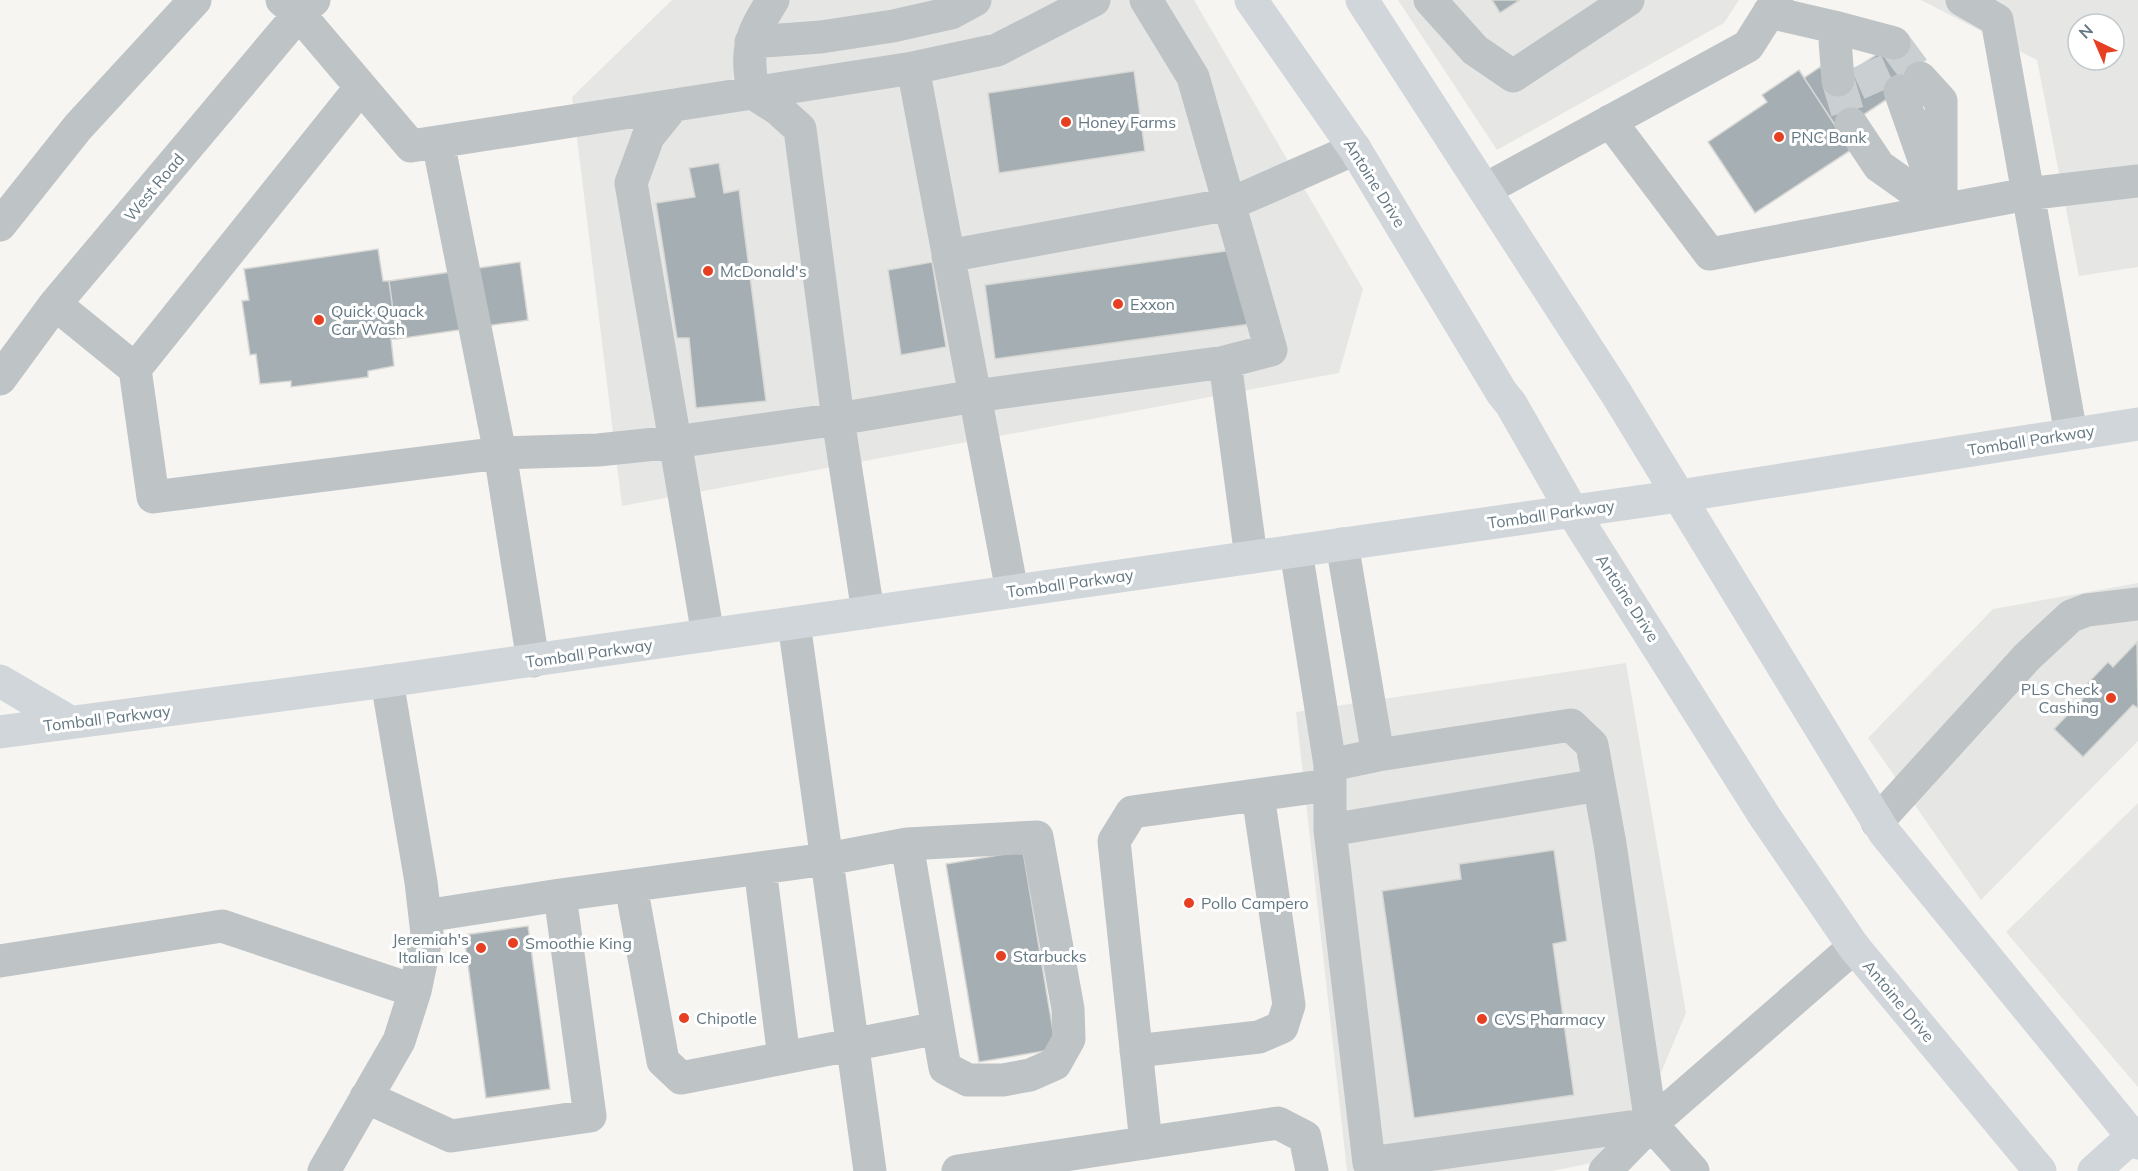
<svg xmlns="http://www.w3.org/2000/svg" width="2138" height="1171" viewBox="0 0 2138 1171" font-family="Mulish,sans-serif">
<rect width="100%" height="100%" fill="#f6f5f2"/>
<path fill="#e6e7e5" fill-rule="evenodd" d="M 672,0 L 1194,0 L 1363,289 L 1339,373 L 622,506 L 572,97 Z
M 1398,0 L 1739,0 L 1724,23 L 1497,150 Z
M 1921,0 L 2138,0 L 2138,267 L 2079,276 L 2037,60 ZM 2078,24 L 2114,24 L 2114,60 L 2078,60 Z
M 2138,583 L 2138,741 L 1981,900 L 1868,738 L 1993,609 Z
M 1626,663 L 1686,1013 L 1626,1156 L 1552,1171 L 1347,1171 L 1296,712 Z
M 2138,803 L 2138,1087 L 2006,932 Z"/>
<path fill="#a5afb3" stroke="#d7d7d4" stroke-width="1.5" d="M 1492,0 L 1520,0 L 1500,13 Z
M 1901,39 L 1925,74 L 1839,131 L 1804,78 L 1820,67 L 1831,84 Z
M 1799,70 L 1851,150 L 1755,213 L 1708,142 L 1767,102 L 1762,95 Z
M 1134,71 L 1145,151 L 999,173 L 988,93 Z
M 719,163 L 724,193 L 739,190 L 766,401 L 696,408 L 689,338 L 677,338 L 656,203 L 695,197 L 689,168 Z
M 378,249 L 383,281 L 389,281 L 397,339 L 391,339 L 394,366 L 368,371 L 368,377 L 291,387 L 291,381 L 260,384 L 256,354 L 250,355 L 242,301 L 249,300 L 244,269 Z
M 1240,249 L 1251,324 L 995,359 L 985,285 Z
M 520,262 L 528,320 L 397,339 L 389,281 Z
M 932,262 L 946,347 L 901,355 L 888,270 Z
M 2137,642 L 2138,708 L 2133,705 L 2083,757 L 2054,729 L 2091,690 L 2086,685 L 2108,662 L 2113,667 Z
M 1554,850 L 1567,941 L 1553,944 L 1574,1095 L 1414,1118 L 1382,891 L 1461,879 L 1459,864 Z
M 1023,851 L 1056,1049 L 979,1062 L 946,864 Z
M 528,926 L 550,1089 L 486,1098 L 464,935 Z"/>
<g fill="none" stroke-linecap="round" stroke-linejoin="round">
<path stroke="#cad0d1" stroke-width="33" stroke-dasharray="33 16" stroke-linecap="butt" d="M 1894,43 L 1920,78
M 1866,62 L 1884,102
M 1838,80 L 1851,124"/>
<path stroke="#bec3c6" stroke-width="33" d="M 282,0 L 299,14 L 411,146 L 913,68 L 997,50 L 1094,0
M 773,0 C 749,37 746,49 753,93 L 778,109 L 800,129 L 838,419 L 868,612
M 1146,0 L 1193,77 L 1271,350 L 1221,363
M 1430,0 L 1475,50 L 1513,76 L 1628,0
M 1962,0 L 1997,20 L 2071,434
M 1769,12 L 1834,27 L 1838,80
M 1834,27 L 1894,43
M 751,42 L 821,37 L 893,26 L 951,13 L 975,0
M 913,68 L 975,396 L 1225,362 L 1251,557
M 1920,78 L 1941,101 L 1941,210
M 1900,91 L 1933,185
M 673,106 L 648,137 L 631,183 L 708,635
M 1610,121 L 1710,254 L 2027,194 L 2138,181
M 1851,124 L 1879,166 L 1941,210
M 438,142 L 500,453 L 533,661
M 1486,189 L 1748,46 L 1777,0
M 0,225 L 78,127 L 195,0
M 948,256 L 1230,204 L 1355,149
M 55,304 L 135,369 L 153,497 L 500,453 L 598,450 L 675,442 L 838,419 L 975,396 L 1012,591
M 135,369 L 361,87
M 0,379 L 55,304 L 299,14 L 314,0
M 1342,544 L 1378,755
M 1296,551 L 1330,765 L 1330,830 L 1369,1163 L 1651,1124 L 1693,1171
M 794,623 L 870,1171
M 1330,765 L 1378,755 L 1571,725 L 1592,745 L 1610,844 L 1651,1124
M 1877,822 L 2027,657 L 2071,616 L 2087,610 L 2138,604
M 1330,830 L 1599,785
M 907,844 L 1037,837 L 1068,1009 L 1069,1039 L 1055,1064 L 1030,1075 L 1003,1080 L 968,1080 L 945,1068 L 938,1028
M 760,868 L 784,1058
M 560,895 L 827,859 L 907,844 L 938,1028 L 681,1078 L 663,1061 L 631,886
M 0,961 L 222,926 L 415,991
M 1136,1051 L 1259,1037 L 1282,1027 L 1289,1005 L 1258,795
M 366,1097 L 451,1136 L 590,1116 L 560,895 L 425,916
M 1146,1143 L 1114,841 L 1132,812 L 1329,785
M 324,1171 L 399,1041 L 415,991 L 427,934 L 421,882 L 387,681
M 958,1171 L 1278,1123 L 1305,1137 L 1312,1171
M 1605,1171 L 1651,1124 L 1854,947"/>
<path stroke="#d1d6da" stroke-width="33" d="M 1251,0 L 1355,149 L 1502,393 L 1511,404 L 1572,511 L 1765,817 L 1854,947 L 2040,1171
M 1362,0 L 1616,393 L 1884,832 L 2138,1143
M 0,681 L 70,722
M 0,732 L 387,681 L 1679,496 L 2138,424
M 2094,1171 L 2132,1137"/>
</g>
<g fill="#e63f22" stroke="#fff" stroke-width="2">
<circle cx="1066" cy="122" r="6"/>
<circle cx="1779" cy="137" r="6"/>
<circle cx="708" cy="271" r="6"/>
<circle cx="1118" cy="304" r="6"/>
<circle cx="319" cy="320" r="6"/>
<circle cx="2111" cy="698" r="6"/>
<circle cx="1189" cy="903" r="6"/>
<circle cx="513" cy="943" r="6"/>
<circle cx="481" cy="948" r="6"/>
<circle cx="1001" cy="956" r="6"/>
<circle cx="684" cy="1018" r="6"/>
<circle cx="1482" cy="1019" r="6"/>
</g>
<g text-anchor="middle" stroke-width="6" stroke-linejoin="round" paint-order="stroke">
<g font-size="16" fill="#647883" stroke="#fff" text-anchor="start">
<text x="1078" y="128">Honey Farms</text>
<text x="1791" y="143">PNC Bank</text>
<text x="720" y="277">McDonald's</text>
<text x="1130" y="310">Exxon</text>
<text x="331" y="317">Quick Quack<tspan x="331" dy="18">Car Wash</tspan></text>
<text x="2099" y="695" text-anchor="end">PLS Check<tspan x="2099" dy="18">Cashing</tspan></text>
<text x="1201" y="909">Pollo Campero</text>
<text x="469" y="945" text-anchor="end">Jeremiah's<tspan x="469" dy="18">Italian Ice</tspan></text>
<text x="525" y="949">Smoothie King</text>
<text x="1013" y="962">Starbucks</text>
<text x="696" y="1024">Chipotle</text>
<text x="1494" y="1025">CVS Pharmacy</text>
</g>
<g font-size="16" fill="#647883" stroke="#fff">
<text transform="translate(1375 183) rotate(58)" y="6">Antoine Drive</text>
<text transform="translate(154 187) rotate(-50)" y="6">West Road</text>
<text transform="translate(2031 440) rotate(-9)" y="6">Tomball Parkway</text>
<text transform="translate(1551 514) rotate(-8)" y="6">Tomball Parkway</text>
<text transform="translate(1070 583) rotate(-8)" y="6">Tomball Parkway</text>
<text transform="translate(1628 598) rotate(57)" y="6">Antoine Drive</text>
<text transform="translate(589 653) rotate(-8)" y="6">Tomball Parkway</text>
<text transform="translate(107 718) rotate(-7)" y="6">Tomball Parkway</text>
<text transform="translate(1899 1001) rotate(50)" y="6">Antoine Drive</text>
</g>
</g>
<g transform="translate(2096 42) rotate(316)"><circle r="28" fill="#ffffff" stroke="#c1c9cd" stroke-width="1.5"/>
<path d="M0-4.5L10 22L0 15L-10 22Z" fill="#e63f22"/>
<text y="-9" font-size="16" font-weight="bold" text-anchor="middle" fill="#647883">N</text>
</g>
</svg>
